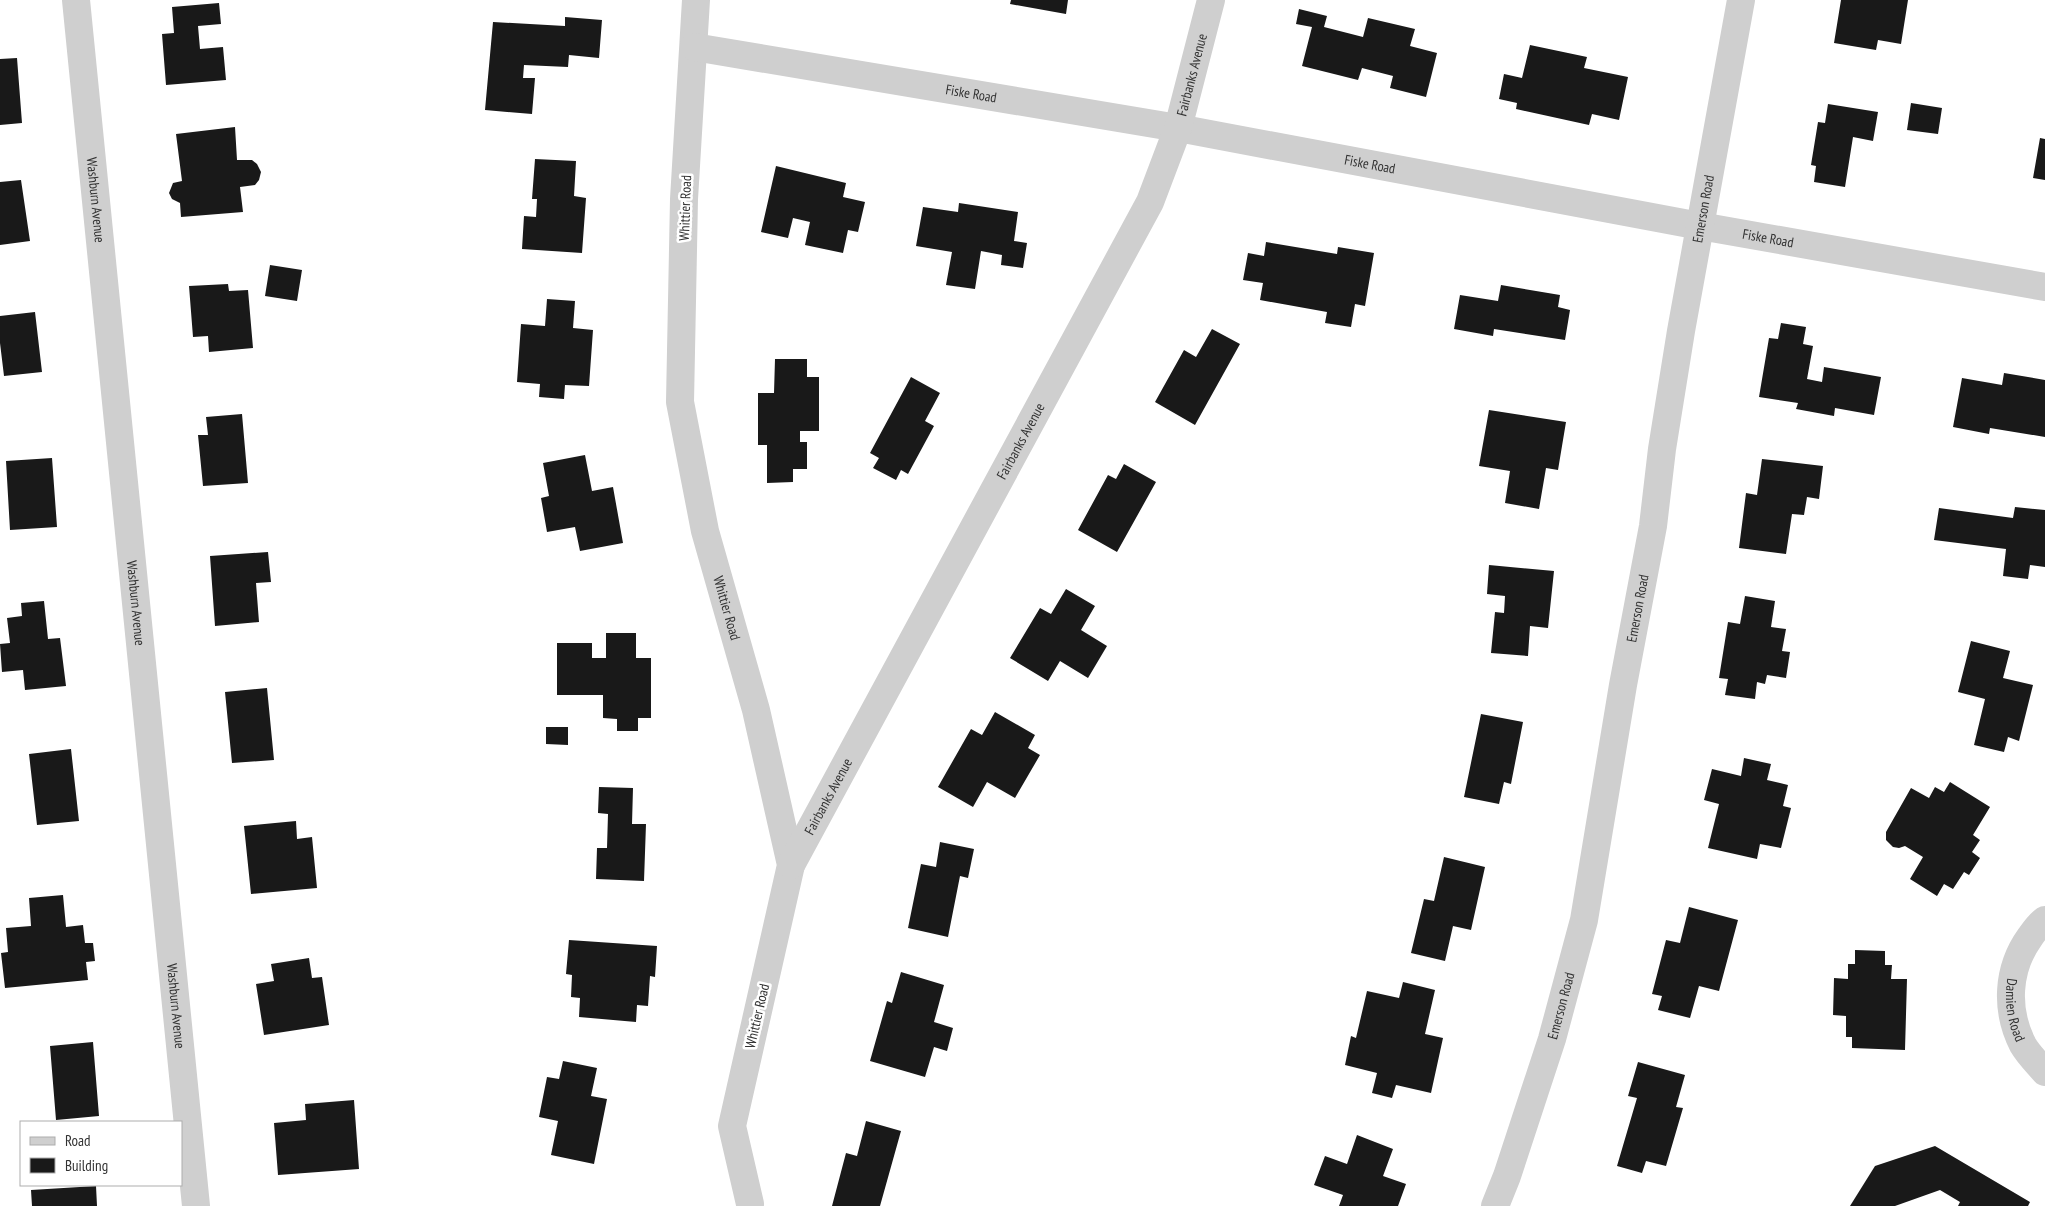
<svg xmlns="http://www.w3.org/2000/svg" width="2045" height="1206" viewBox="0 0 2045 1206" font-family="'PT Sans Narrow',sans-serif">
<rect width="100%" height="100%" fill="#fff"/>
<path fill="#191919" d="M 1011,0 L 1068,0 L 1066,14 L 1010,4 Z
M 1841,0 L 1908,0 L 1901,44 L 1878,40 L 1876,50 L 1834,43 Z
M 219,3 L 221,24 L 198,26 L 200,49 L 223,47 L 226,80 L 166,85 L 162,34 L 174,33 L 172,7 Z
M 1299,9 L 1327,16 L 1324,27 L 1363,37 L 1368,18 L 1415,29 L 1410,46 L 1437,53 L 1426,97 L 1390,88 L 1393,76 L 1362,68 L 1358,80 L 1302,66 L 1312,27 L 1296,24 Z
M 565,17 L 602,20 L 599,58 L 569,55 L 568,67 L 524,65 L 523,78 L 535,78 L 532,114 L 485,110 L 493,22 L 565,26 Z
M 1530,45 L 1587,57 L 1584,68 L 1628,77 L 1619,120 L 1592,114 L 1589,125 L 1516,109 L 1517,103 L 1499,99 L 1504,74 L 1522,78 Z
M 17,58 L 22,123 L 0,125 L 0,59 Z
M 1911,103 L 1942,108 L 1938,134 L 1907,130 Z
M 1828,104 L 1878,112 L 1873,141 L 1853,137 L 1845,187 L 1814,182 L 1816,166 L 1811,165 L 1818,122 L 1825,123 Z
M 235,127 L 237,160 L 252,160 L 257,164 L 261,172 L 259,180 L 255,185 L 240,187 L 243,212 L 181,217 L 180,203 L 172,199 L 169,193 L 173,183 L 182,181 L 176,134 Z
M 2040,138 L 2045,139 L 2045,180 L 2033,178 Z
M 535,159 L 576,161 L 574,196 L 586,198 L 582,253 L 522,249 L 524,216 L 536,217 L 537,199 L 532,199 Z
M 776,166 L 846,183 L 843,197 L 865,202 L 858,232 L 848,230 L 843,253 L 805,245 L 810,222 L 793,218 L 788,238 L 761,232 Z
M 21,180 L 30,241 L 0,245 L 0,182 Z
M 959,203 L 1018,212 L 1014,241 L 1027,243 L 1023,268 L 1001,265 L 1002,255 L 981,251 L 975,289 L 946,285 L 952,252 L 916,246 L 923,207 L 958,212 Z
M 1266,242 L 1337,254 L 1338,247 L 1374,253 L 1365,306 L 1355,304 L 1351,327 L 1325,323 L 1327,312 L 1260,300 L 1263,283 L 1243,280 L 1248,253 L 1264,256 Z
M 270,265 L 302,270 L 297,301 L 265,296 Z
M 228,284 L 229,291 L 248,290 L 253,348 L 209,352 L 208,336 L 193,337 L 189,286 Z
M 1501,285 L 1560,295 L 1558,307 L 1570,310 L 1565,340 L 1494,329 L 1493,336 L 1454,329 L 1460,295 L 1498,301 Z
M 547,299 L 575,301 L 573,328 L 593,330 L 589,386 L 565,385 L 564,399 L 539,397 L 540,384 L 517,382 L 521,324 L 545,326 Z
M 35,312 L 42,372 L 4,376 L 0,343 L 0,316 Z
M 1781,323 L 1806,327 L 1803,344 L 1813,346 L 1807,379 L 1822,382 L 1824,367 L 1881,377 L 1874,415 L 1835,408 L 1834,416 L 1796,409 L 1798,403 L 1759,397 L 1769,338 L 1778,339 Z
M 1212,329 L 1240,344 L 1195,425 L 1155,402 L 1184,350 L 1196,357 Z
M 775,359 L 807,359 L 807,377 L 819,377 L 819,431 L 800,431 L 800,442 L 807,442 L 807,469 L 793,469 L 793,482 L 767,483 L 767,445 L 758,445 L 758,393 L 774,393 Z
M 2004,373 L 2045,380 L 2045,437 L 1990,428 L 1989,434 L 1953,427 L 1962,378 L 2002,385 Z
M 911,377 L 940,393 L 925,421 L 934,426 L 908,474 L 901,470 L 896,480 L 873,468 L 879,458 L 870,453 Z
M 1489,410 L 1566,422 L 1558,470 L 1546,468 L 1539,509 L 1505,503 L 1510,471 L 1479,466 Z
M 242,414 L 248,483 L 203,486 L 198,435 L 208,435 L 206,417 Z
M 585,455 L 592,491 L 613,487 L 623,543 L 580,551 L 575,527 L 547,532 L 541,498 L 549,496 L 543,463 Z
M 52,458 L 57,527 L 10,530 L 6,461 Z
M 1762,459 L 1823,466 L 1819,499 L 1807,497 L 1804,515 L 1792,514 L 1786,554 L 1739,548 L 1746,493 L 1757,495 Z
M 1124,464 L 1156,482 L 1117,552 L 1078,530 L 1108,475 L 1116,479 Z
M 2015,507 L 2045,510 L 2045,567 L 2030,565 L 2028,579 L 2003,576 L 2006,549 L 1934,540 L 1939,508 L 2013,518 Z
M 268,552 L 271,582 L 256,583 L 259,622 L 215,626 L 210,556 Z
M 1489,565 L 1554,571 L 1548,628 L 1530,626 L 1528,656 L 1491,653 L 1495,612 L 1504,613 L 1505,596 L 1487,594 Z
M 1066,589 L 1095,606 L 1081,630 L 1107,646 L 1088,678 L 1060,661 L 1048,681 L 1010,658 L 1040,608 L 1051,614 Z
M 1745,596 L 1775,601 L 1771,627 L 1786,629 L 1782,651 L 1790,652 L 1786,678 L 1767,675 L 1765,684 L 1757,682 L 1755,699 L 1725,695 L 1728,679 L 1719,678 L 1728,622 L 1740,624 Z
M 44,601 L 48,639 L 60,638 L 66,686 L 25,690 L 23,670 L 2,672 L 0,644 L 10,643 L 7,618 L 22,616 L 21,603 Z
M 606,633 L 636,633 L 636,658 L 651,658 L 651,718 L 638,718 L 638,731 L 617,731 L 617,719 L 603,718 L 603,695 L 557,695 L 557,643 L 592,643 L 592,658 L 606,658 Z
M 1971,641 L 2010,651 L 2003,678 L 2033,685 L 2019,741 L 2008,737 L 2004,752 L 1974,745 L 1985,699 L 1958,692 Z
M 267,688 L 274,760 L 232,763 L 225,692 Z
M 995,712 L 1035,735 L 1028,748 L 1040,755 L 1015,798 L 987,782 L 973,807 L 938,787 L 971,729 L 982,735 Z
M 1481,714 L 1523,722 L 1511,784 L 1504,782 L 1499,804 L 1464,797 Z
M 546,727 L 568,727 L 568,745 L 546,744 Z
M 71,749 L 79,821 L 37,825 L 29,754 Z
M 1744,758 L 1771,764 L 1767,780 L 1788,785 L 1783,806 L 1791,808 L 1781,848 L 1760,844 L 1757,859 L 1708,848 L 1719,804 L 1704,800 L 1712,769 L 1741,776 Z
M 1950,782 L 1990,807 L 1973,835 L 1980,840 L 1972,852 L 1980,858 L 1969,875 L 1964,872 L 1953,889 L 1944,884 L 1937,896 L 1910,879 L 1923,857 L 1905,846 L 1899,848 L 1893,847 L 1886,840 L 1886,832 L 1911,788 L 1929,798 L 1935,787 L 1944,792 Z
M 599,787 L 633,788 L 632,824 L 646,824 L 644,881 L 596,879 L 597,848 L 607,848 L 608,814 L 598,813 Z
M 296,821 L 297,839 L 312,837 L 317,888 L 251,894 L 244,826 Z
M 940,842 L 974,849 L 968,878 L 960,876 L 948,937 L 908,928 L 921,864 L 936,867 Z
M 1444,857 L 1485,867 L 1471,930 L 1453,926 L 1445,961 L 1411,953 L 1424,899 L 1434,901 Z
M 63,895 L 66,927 L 83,925 L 85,943 L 93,943 L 95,961 L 86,962 L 88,980 L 5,988 L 1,953 L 8,952 L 6,928 L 31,926 L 29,898 Z
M 1689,907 L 1738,920 L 1719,991 L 1699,986 L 1690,1018 L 1658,1010 L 1662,996 L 1652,994 L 1666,940 L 1680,943 Z
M 569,940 L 657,946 L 655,977 L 650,976 L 648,1006 L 637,1005 L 636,1022 L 579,1017 L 580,998 L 571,997 L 572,975 L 566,974 Z
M 1855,950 L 1885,951 L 1885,965 L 1892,965 L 1891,979 L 1907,979 L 1905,1050 L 1852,1048 L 1852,1037 L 1846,1037 L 1846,1016 L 1833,1015 L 1834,978 L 1848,979 L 1848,964 L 1855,964 Z
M 309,958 L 312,978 L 322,977 L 329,1025 L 264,1035 L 256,984 L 274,981 L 271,964 Z
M 901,972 L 944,985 L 934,1022 L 953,1028 L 947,1051 L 934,1047 L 925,1077 L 870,1061 L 887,1001 L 892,1003 Z
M 1403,982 L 1435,990 L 1425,1034 L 1443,1038 L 1431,1093 L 1396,1085 L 1392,1098 L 1372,1093 L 1377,1073 L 1345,1065 L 1351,1036 L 1356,1038 L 1367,991 L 1399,998 Z
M 93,1042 L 99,1116 L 56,1120 L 50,1046 Z
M 563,1061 L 597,1068 L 591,1096 L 607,1099 L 594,1164 L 551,1155 L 558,1121 L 539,1117 L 547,1077 L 559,1079 Z
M 1638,1062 L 1685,1075 L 1676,1107 L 1683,1108 L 1666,1166 L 1646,1161 L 1642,1173 L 1617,1166 L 1637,1098 L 1628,1096 Z
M 354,1100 L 359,1169 L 278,1175 L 274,1123 L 306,1120 L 305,1104 Z
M 866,1121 L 901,1131 L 880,1206 L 832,1206 L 846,1153 L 857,1156 Z
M 1357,1135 L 1393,1149 L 1383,1176 L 1406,1184 L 1398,1206 L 1339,1206 L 1343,1195 L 1314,1185 L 1325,1156 L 1347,1164 Z
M 1935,1146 L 2030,1202 L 2028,1206 L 1958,1206 L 1960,1202 L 1940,1190 L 1895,1206 L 1850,1206 L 1875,1166 Z
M 96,1186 L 97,1206 L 32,1206 L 31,1190 Z"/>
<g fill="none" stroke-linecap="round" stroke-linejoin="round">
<g stroke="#cfcfcf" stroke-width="28">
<path id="s1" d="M 76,0 L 196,1206"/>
<path id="s2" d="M 696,0 L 684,199 L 680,402 L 705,531 L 756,710 L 791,865 L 732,1126 L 750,1204"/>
<path id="s3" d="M 694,47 L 1178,128 L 1700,226 L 2045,287"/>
<path id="s4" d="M 791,865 L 1150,202 L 1178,128 L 1211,0"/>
<path id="s5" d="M 2045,920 C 2039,924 2035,930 2030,937 C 2007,969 2005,1010 2023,1045 C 2028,1054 2038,1064 2045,1072"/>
<path id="s6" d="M 1495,1206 L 1507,1176 L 1552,1039 L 1584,920 L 1623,685 L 1653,526 L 1662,449 L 1681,331 L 1741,0"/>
</g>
</g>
<g text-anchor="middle" stroke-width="5" stroke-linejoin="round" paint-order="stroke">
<g font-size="14" fill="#323232" stroke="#fff">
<text dy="5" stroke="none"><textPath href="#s4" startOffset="888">Fairbanks Avenue</textPath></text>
<text dy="5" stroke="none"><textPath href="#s3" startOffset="281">Fiske Road</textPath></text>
<text dy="5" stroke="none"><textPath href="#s3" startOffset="686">Fiske Road</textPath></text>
<text dy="5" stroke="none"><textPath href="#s1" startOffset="201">Washburn Avenue</textPath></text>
<text transform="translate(685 208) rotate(-88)" y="5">Whittier Road</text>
<text dy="5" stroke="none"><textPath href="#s6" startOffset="1021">Emerson Road</textPath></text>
<text dy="5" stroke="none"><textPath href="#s3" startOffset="1091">Fiske Road</textPath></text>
<text dy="5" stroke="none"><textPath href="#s4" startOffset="482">Fairbanks Avenue</textPath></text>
<text dy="5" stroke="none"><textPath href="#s1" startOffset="606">Washburn Avenue</textPath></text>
<text dy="5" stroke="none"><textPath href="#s2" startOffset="614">Whittier Road</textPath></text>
<text dy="5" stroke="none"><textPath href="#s6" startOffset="616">Emerson Road</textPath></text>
<text dy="5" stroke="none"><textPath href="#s4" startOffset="78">Fairbanks Avenue</textPath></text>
<text dy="5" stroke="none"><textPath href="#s6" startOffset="211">Emerson Road</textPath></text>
<text dy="5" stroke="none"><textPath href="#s1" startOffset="1011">Washburn Avenue</textPath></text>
<text dy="5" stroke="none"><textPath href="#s5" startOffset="100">Damien Road</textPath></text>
<text transform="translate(757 1016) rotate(-77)" y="5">Whittier Road</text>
</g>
</g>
<rect x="20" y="1121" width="162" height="65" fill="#ffffff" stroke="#adadad"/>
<rect x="30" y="1137" width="25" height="8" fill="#cfcfcf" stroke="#adadad"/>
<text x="65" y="1146" font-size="15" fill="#323232">Road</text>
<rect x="30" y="1158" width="25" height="15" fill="#191919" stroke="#adadad"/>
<text x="65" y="1171" font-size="15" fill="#323232">Building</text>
</svg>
